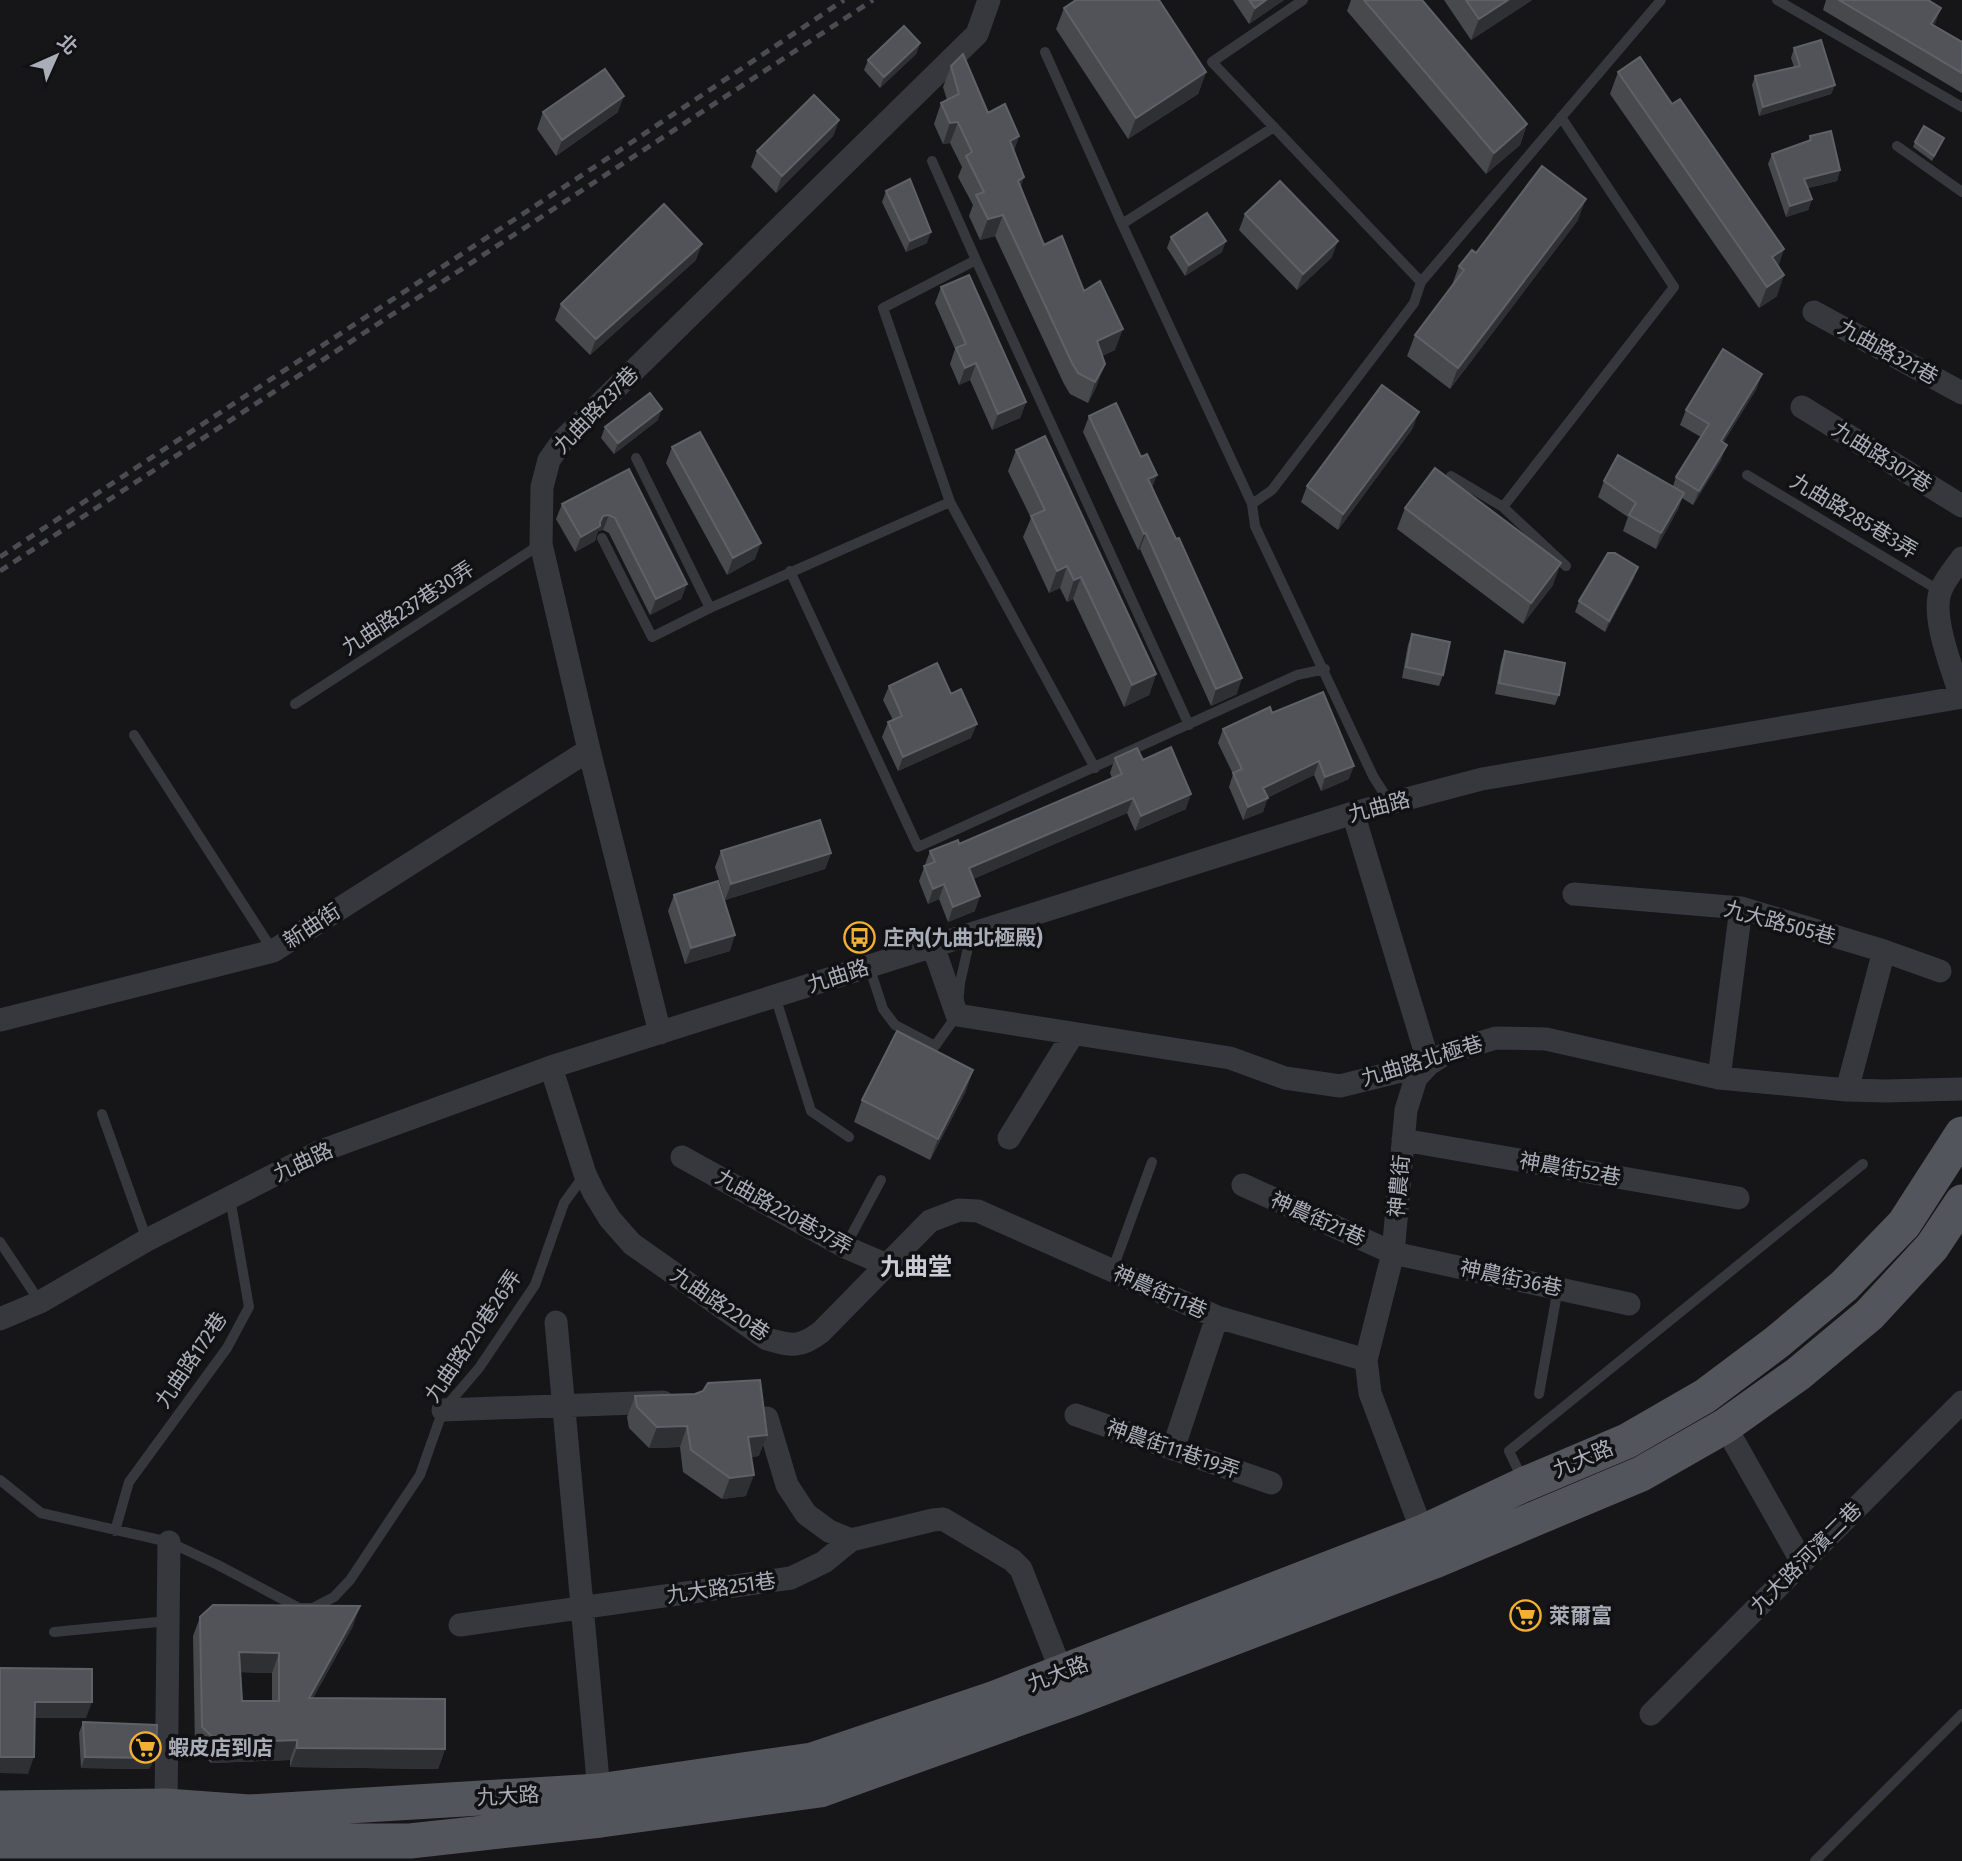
<svg xmlns="http://www.w3.org/2000/svg" width="1962" height="1861" viewBox="0 0 1962 1861" font-family="'Fira Sans Condensed','Noto Sans TC',sans-serif">
<rect width="100%" height="100%" fill="#161618"/>
<g fill="none" stroke-linecap="round" stroke-linejoin="round">
<path stroke="#37383d" stroke-width="10" d="M 1303,0 L 1212,62 L 1421,282
M 1777,0 L 1962,107
M 1045,52 L 1122,224 L 1274,127
M 1897,146 L 1962,192
M 932,161 L 976,260
M 1122,224 L 1252,504 L 1255,526 L 1373,776 L 1390,803
M 636,458 L 710,608 L 950,502 L 1095,768
M 1747,475 L 1940,591
M 1451,476 L 1503,507 L 1674,287 L 1561,117
M 950,502 L 883,308 L 976,260 L 1189,725
M 1252,504 L 1272,490 L 1414,303 L 1421,282 L 1661,0
M 1503,507 L 1566,566
M 602,538 L 652,637 L 710,608
M 790,571 L 918,847 L 1297,675 L 1325,669
M 295,704 L 541,544
M 134,735 L 273,951
M 869,966 L 883,1009 L 895,1025 L 935,1046 L 957,1015 L 960,983 L 971,934
M 775,996 L 811,1111 L 849,1137
M 102,1114 L 147,1240
M 0,1242 L 40,1302
M 845,1247 L 881,1180
M 1112,1271 L 1152,1162
M 1539,1394 L 1558,1288
M 0,1480 L 41,1513 L 169,1542 L 218,1565 L 299,1608 L 313,1608 L 334,1597 L 350,1580 L 420,1475 L 443,1410 L 479,1368 L 535,1285 L 564,1203 L 585,1174
M 1523,1480 L 1509,1451 L 1863,1164
M 115,1531 L 129,1482 L 227,1348 L 249,1307 L 230,1198
M 54,1632 L 168,1621
M 1815,1861 L 1962,1714"/>
<path stroke="#37383d" stroke-width="23" d="M 1814,312 L 1962,393
M 1802,407 L 1962,506
M 1961,697 C 1953,671 1930,615 1941,590 C 1945,579 1955,568 1962,558
M 1353,813 L 1429,1064 L 1416,1078 L 1406,1110 L 1393,1253 L 1366,1360 L 1370,1393 L 1427,1544
M 1574,894 L 1741,908 L 1884,951 L 1940,971
M 933,946 L 957,1015 L 1230,1058 L 1285,1078 L 1340,1086 L 1429,1064 L 1448,1052 L 1496,1038 L 1546,1039 L 1719,1078 L 1847,1090 L 1886,1091 L 1962,1089
M 0,1020 L 273,951 L 589,750
M 660,1033 L 589,750 L 541,544 L 542,487 L 549,460 L 563,440 L 977,34 L 989,0
M 551,1067 L 585,1174 L 594,1193 L 610,1219 L 632,1244 L 767,1339 C 792,1346 800,1348 821,1332 L 930,1221 L 959,1210 L 978,1211 L 1217,1317 L 1366,1360
M 1719,1078 L 1741,908
M 1847,1090 L 1884,951
M 1009,1138 L 1073,1034
M 1403,1140 L 1738,1198
M 682,1157 L 845,1247 L 887,1265
M 1243,1185 L 1393,1253 L 1629,1304
M 0,1319 L 40,1302 L 147,1240 L 321,1151 L 551,1067 L 971,934 L 1353,813 L 1482,779 L 1962,697
M 556,1322 L 599,1791
M 443,1410 L 663,1402
M 1076,1415 L 1271,1483
M 767,1418 L 787,1485 L 806,1514 L 829,1531 L 851,1540 L 933,1520 L 943,1519 L 1012,1560 L 1021,1569 L 1062,1673
M 1725,1426 L 1802,1562
M 1173,1449 L 1217,1317
M 460,1625 L 791,1578 L 824,1562 L 851,1540
M 1651,1714 L 1962,1402
M 166,1806 L 169,1542"/>
<path stroke="#53555c" stroke-width="35" d="M 0,1808 L 166,1806 L 249,1812 L 599,1791 L 812,1760 L 995,1698 L 1423,1532 L 1525,1484 L 1627,1441 L 1705,1396 L 1777,1342 L 1844,1286 L 1904,1224 L 1962,1134
M 0,1841 L 410,1841 L 601,1820 L 820,1790 L 1073,1699 L 1432,1562 L 1641,1474 L 1725,1426 L 1798,1374 L 1869,1315 L 1932,1247 L 1962,1202"/>
<path stroke="#4a4c52" stroke-width="5" stroke-dasharray="9 7" stroke-linecap="butt" d="M 0,557 L 605,160 L 844,0
M 0,571 L 873,0"/>
</g>
<path fill="#47494d" fill-rule="evenodd" d="M 1233,0 L 1284,0 L 1249,24 Z
M 1351,0 L 1422,0 L 1527,124 L 1520,145 L 1486,174 L 1347,11 Z
M 1444,0 L 1532,0 L 1471,40 Z
M 1826,0 L 1928,0 L 1934,25 L 1962,42 L 1962,93 L 1823,10 Z
M 1064,8 L 1206,72 L 1198,94 L 1128,139 L 1056,29 Z
M 920,43 L 916,54 L 880,88 L 864,70 L 868,60 Z
M 1794,48 L 1835,85 L 1831,94 L 1759,116 L 1752,85 L 1755,76 L 1794,67 L 1791,58 Z
M 951,66 L 988,113 L 1019,136 L 1014,150 L 1020,188 L 1044,245 L 1084,291 L 1115,350 L 1102,356 L 1097,385 L 1088,403 L 1070,394 L 1064,384 L 995,236 L 980,240 L 969,216 L 973,205 L 958,177 L 962,167 L 950,143 L 943,144 L 934,124 L 941,103 L 947,100 L 943,87 Z
M 1618,72 L 1784,249 L 1778,266 L 1777,296 L 1759,308 L 1610,94 Z
M 543,112 L 618,112 L 556,156 L 537,129 Z
M 839,120 L 833,136 L 776,193 L 751,167 L 757,151 Z
M 1810,136 L 1840,170 L 1837,181 L 1808,188 L 1812,199 L 1808,210 L 1786,217 L 1768,164 L 1772,154 L 1809,141 Z
M 1944,138 L 1932,161 L 1913,147 L 1915,142 Z
M 886,191 L 927,243 L 906,252 L 882,202 Z
M 1245,214 L 1332,257 L 1297,290 L 1239,230 Z
M 1578,220 L 1450,389 L 1407,356 L 1415,335 L 1452,285 L 1459,266 L 1476,253 Z
M 1171,237 L 1222,252 L 1185,276 L 1167,248 Z
M 696,260 L 590,355 L 555,320 L 561,304 Z
M 941,287 L 1026,402 L 1020,418 L 992,430 L 970,380 L 959,385 L 950,364 L 955,349 L 935,303 Z
M 1757,388 L 1723,443 L 1721,460 L 1693,505 L 1682,498 L 1678,509 L 1656,549 L 1623,531 L 1628,517 L 1598,497 L 1604,481 L 1673,486 L 1676,477 L 1701,437 L 1680,425 L 1686,410 Z
M 1089,416 L 1152,487 L 1176,539 L 1237,694 L 1211,706 L 1140,549 L 1138,550 L 1083,432 Z
M 658,420 L 614,454 L 601,438 L 605,427 Z
M 1413,428 L 1338,530 L 1301,502 L 1307,486 Z
M 672,447 L 755,559 L 727,575 L 666,463 Z
M 1016,450 L 1156,674 L 1149,695 L 1124,707 L 1073,599 L 1067,602 L 1060,588 L 1049,593 L 1023,537 L 1031,518 L 1008,471 Z
M 629,469 L 687,584 L 681,599 L 650,615 L 609,533 L 603,530 L 598,531 L 595,541 L 575,552 L 556,519 L 562,504 Z
M 1405,508 L 1553,585 L 1523,624 L 1397,529 Z
M 1634,578 L 1605,632 L 1575,612 L 1579,601 Z
M 1412,634 L 1443,675 L 1439,686 L 1402,678 L 1408,645 Z
M 1505,651 L 1559,695 L 1555,705 L 1495,694 L 1501,662 Z
M 889,686 L 951,694 L 971,738 L 898,771 L 882,737 L 888,722 L 893,720 L 883,700 Z
M 1272,713 L 1349,779 L 1321,791 L 1314,775 L 1267,798 L 1263,812 L 1243,820 L 1229,787 L 1233,774 L 1218,743 L 1223,729 Z
M 1115,758 L 1143,760 L 1186,809 L 1135,831 L 1127,813 L 973,879 L 975,911 L 948,922 L 939,899 L 928,904 L 919,881 L 930,851 L 959,844 L 1112,778 L 1110,773 Z
M 721,851 L 831,853 L 825,869 L 725,900 L 715,867 Z
M 674,895 L 730,951 L 685,964 L 668,911 Z
M 966,1091 L 930,1160 L 854,1122 L 862,1100 Z
M 635,1396 L 759,1456 L 751,1457 L 746,1496 L 722,1499 L 683,1472 L 680,1447 L 649,1448 L 629,1428 L 627,1417 Z
M 200,1617 L 353,1626 L 313,1698 L 445,1749 L 438,1769 L 290,1767 L 290,1760 L 211,1763 L 195,1747 L 193,1636 ZM 240,1672 L 272,1673 L 272,1701 L 242,1701 Z
M 83,1722 L 152,1764 L 149,1769 L 81,1768 L 79,1733 Z"/>
<path fill="#2f3033" d="M 1266,0 L 1284,0 L 1249,24 L 1255,8 Z
M 1508,0 L 1532,0 L 1471,40 L 1479,19 Z
M 1941,8 L 1935,24 L 1925,40 L 1931,24 Z
M 920,43 L 916,54 L 880,88 L 884,77 Z
M 1206,72 L 1198,94 L 1128,139 L 1136,118 Z
M 1835,85 L 1831,94 L 1759,116 L 1763,107 Z
M 624,96 L 618,112 L 556,156 L 562,140 Z
M 839,120 L 833,136 L 776,193 L 782,176 Z
M 958,122 L 950,143 L 943,144 L 950,123 Z
M 1527,124 L 1520,145 L 1486,174 L 1494,153 Z
M 1019,136 L 1012,157 L 1010,141 Z
M 1840,170 L 1837,181 L 1800,190 L 1804,179 Z
M 1024,177 L 1017,198 L 1018,181 Z
M 1586,199 L 1578,220 L 1450,389 L 1458,368 Z
M 1812,199 L 1808,210 L 1786,217 L 1790,206 Z
M 1003,215 L 995,236 L 980,240 L 988,219 Z
M 931,232 L 927,243 L 906,252 L 910,241 Z
M 1226,241 L 1222,252 L 1185,276 L 1189,265 Z
M 1338,241 L 1332,257 L 1297,290 L 1303,274 Z
M 702,244 L 696,260 L 590,355 L 596,339 Z
M 1784,249 L 1777,270 L 1772,257 Z
M 1784,275 L 1777,296 L 1759,308 L 1767,287 Z
M 1123,329 L 1115,350 L 1089,362 L 1097,341 Z
M 976,363 L 970,380 L 959,385 L 965,368 Z
M 1105,364 L 1097,385 L 1088,403 L 1095,382 Z
M 1762,374 L 1757,388 L 1715,456 L 1721,441 Z
M 1026,402 L 1020,418 L 992,430 L 998,414 Z
M 662,409 L 658,420 L 614,454 L 618,443 Z
M 1419,412 L 1413,428 L 1338,530 L 1343,514 Z
M 1727,445 L 1721,460 L 1693,505 L 1699,491 Z
M 1157,475 L 1151,491 L 1148,479 Z
M 1684,493 L 1678,509 L 1656,549 L 1661,533 Z
M 609,515 L 603,530 L 598,531 L 595,541 L 575,552 L 581,537 L 600,522 L 603,516 Z
M 1146,533 L 1140,549 L 1138,550 L 1144,534 Z
M 761,543 L 755,559 L 727,575 L 733,558 Z
M 1561,563 L 1553,585 L 1523,624 L 1531,603 Z
M 1067,566 L 1060,588 L 1049,593 L 1057,571 Z
M 1638,567 L 1634,578 L 1605,632 L 1609,621 Z
M 1081,577 L 1073,599 L 1067,602 L 1074,580 Z
M 687,584 L 681,599 L 650,615 L 656,599 Z
M 1156,674 L 1149,695 L 1124,707 L 1132,685 Z
M 1242,678 L 1237,694 L 1211,706 L 1216,689 Z
M 977,724 L 971,738 L 898,771 L 903,757 Z
M 1319,761 L 1314,775 L 1258,802 L 1263,788 Z
M 1354,766 L 1349,779 L 1321,791 L 1325,777 Z
M 1191,794 L 1186,809 L 1135,831 L 1141,816 Z
M 1133,798 L 1127,813 L 964,883 L 969,868 Z
M 1268,798 L 1263,812 L 1243,820 L 1248,807 Z
M 831,853 L 825,869 L 725,900 L 731,884 Z
M 944,884 L 939,899 L 928,904 L 933,889 Z
M 980,896 L 975,911 L 948,922 L 953,907 Z
M 735,935 L 730,951 L 685,964 L 691,948 Z
M 973,1070 L 966,1091 L 930,1160 L 938,1139 Z
M 687,1426 L 680,1447 L 649,1448 L 657,1427 Z
M 767,1435 L 759,1456 L 740,1458 L 748,1437 Z
M 754,1475 L 746,1496 L 722,1499 L 730,1478 Z
M 360,1606 L 353,1626 L 302,1717 L 309,1698 Z
M 239,1652 L 279,1653 L 272,1673 L 231,1672 Z
M 35,1702 L 92,1702 L 86,1718 L 29,1718 Z
M 297,1740 L 290,1760 L 211,1763 L 219,1743 Z
M 297,1748 L 445,1749 L 438,1769 L 290,1767 Z
M 156,1753 L 152,1764 L 149,1769 L 81,1768 L 85,1757 Z
M 0,1757 L 34,1757 L 28,1774 L 0,1773 Z"/>
<path fill="#525359" stroke="#5f6168" stroke-width="2" fill-rule="evenodd" d="M 1076,0 L 1159,0 L 1206,72 L 1136,118 L 1064,8 Z
M 1249,0 L 1266,0 L 1255,8 Z
M 1364,0 L 1422,0 L 1527,124 L 1494,153 Z
M 1466,0 L 1508,0 L 1479,19 Z
M 1839,0 L 1928,0 L 1941,8 L 1931,24 L 1962,42 L 1962,73 Z
M 904,26 L 920,43 L 884,77 L 868,60 Z
M 1821,40 L 1835,85 L 1763,107 L 1755,76 L 1800,66 L 1794,48 Z
M 963,54 L 988,113 L 1005,104 L 1019,136 L 1010,141 L 1024,177 L 1018,181 L 1044,245 L 1062,236 L 1084,291 L 1100,281 L 1123,329 L 1097,341 L 1105,364 L 1095,382 L 1078,373 L 1072,363 L 1003,215 L 988,219 L 976,195 L 984,192 L 966,156 L 972,152 L 958,122 L 950,123 L 941,103 L 959,94 L 951,66 Z
M 1640,57 L 1672,104 L 1680,99 L 1784,249 L 1772,257 L 1784,275 L 1767,287 L 1618,72 Z
M 605,69 L 624,96 L 562,140 L 543,112 Z
M 814,95 L 839,120 L 782,176 L 757,151 Z
M 1924,126 L 1944,138 L 1934,156 L 1915,142 Z
M 1831,131 L 1840,170 L 1804,179 L 1812,199 L 1790,206 L 1772,154 L 1811,140 L 1810,136 Z
M 1542,166 L 1586,199 L 1458,368 L 1415,335 L 1464,270 L 1459,266 L 1472,250 L 1476,253 Z
M 910,179 L 931,232 L 910,241 L 886,191 Z
M 1280,181 L 1338,241 L 1303,274 L 1245,214 Z
M 664,204 L 702,244 L 596,339 L 561,304 Z
M 1207,213 L 1226,241 L 1189,265 L 1171,237 Z
M 969,275 L 1026,402 L 998,414 L 976,363 L 965,368 L 956,348 L 966,344 L 941,287 Z
M 1723,349 L 1762,374 L 1721,441 L 1727,445 L 1699,491 L 1676,477 L 1709,424 L 1686,410 Z
M 1382,385 L 1419,412 L 1343,514 L 1307,486 Z
M 650,393 L 662,409 L 618,443 L 605,427 Z
M 1116,403 L 1141,457 L 1147,454 L 1157,475 L 1148,479 L 1176,539 L 1179,538 L 1242,678 L 1216,689 L 1146,533 L 1144,534 L 1089,416 Z
M 700,432 L 761,543 L 733,558 L 672,447 Z
M 1045,436 L 1156,674 L 1132,685 L 1081,577 L 1074,580 L 1067,566 L 1057,571 L 1031,516 L 1045,510 L 1016,450 Z
M 1618,455 L 1684,493 L 1661,533 L 1629,515 L 1636,503 L 1604,481 Z
M 1435,468 L 1561,563 L 1531,603 L 1405,508 Z
M 629,469 L 687,584 L 656,599 L 615,518 L 609,515 L 603,516 L 600,522 L 600,526 L 581,537 L 562,504 Z
M 1608,553 L 1615,553 L 1638,567 L 1609,621 L 1579,601 Z
M 1412,634 L 1450,642 L 1443,675 L 1406,667 Z
M 1505,651 L 1565,663 L 1559,695 L 1499,683 Z
M 937,663 L 951,694 L 961,689 L 977,724 L 903,757 L 888,722 L 902,716 L 889,686 Z
M 1323,692 L 1354,766 L 1325,777 L 1319,761 L 1263,788 L 1268,798 L 1248,807 L 1233,773 L 1242,769 L 1223,729 L 1270,707 L 1272,713 Z
M 1171,747 L 1191,794 L 1141,816 L 1133,798 L 969,868 L 980,896 L 953,907 L 944,884 L 933,889 L 924,866 L 935,862 L 930,851 L 958,840 L 959,844 L 1122,774 L 1115,758 L 1137,748 L 1143,760 Z
M 820,820 L 831,853 L 731,884 L 721,851 Z
M 718,881 L 735,935 L 691,948 L 674,895 Z
M 897,1031 L 973,1070 L 938,1139 L 862,1100 Z
M 760,1380 L 767,1435 L 748,1437 L 754,1475 L 730,1478 L 691,1450 L 687,1426 L 657,1427 L 637,1407 L 635,1396 L 695,1394 L 703,1391 L 708,1383 Z
M 213,1605 L 360,1606 L 309,1698 L 445,1699 L 445,1749 L 297,1748 L 297,1740 L 219,1743 L 202,1727 L 200,1617 ZM 239,1652 L 279,1653 L 279,1701 L 242,1701 Z
M 0,1668 L 92,1669 L 92,1702 L 35,1702 L 34,1757 L 0,1757 Z
M 83,1722 L 157,1725 L 156,1753 L 153,1758 L 85,1757 Z"/>
<defs>
<symbol id="bus-ring" viewBox="-11 -11 22 22"><circle r="9.5" fill="#111113" stroke="#f2b134" stroke-width="1.5"/><path d="M-5-6H5V4H4V6H2V4H-2V6H-4V4H-5ZM-3.5-4V0h7V-4ZM-3.5 1.2v1.5H-2V1.2ZM2 1.2v1.5H3.5V1.2Z" fill="#f2b134"/></symbol>
<symbol id="supermarket-ring" viewBox="-11 -11 22 22"><circle r="9.5" fill="#111113" stroke="#f2b134" stroke-width="1.5"/><path d="M-6-5.5h2.5l.6 2H6L4.5 2H-2.5L-4.4-4H-6ZM-1.5 3.2a1.3 1.3 0 1 0 .1 0ZM3 3.2a1.3 1.3 0 1 0 .1 0Z" fill="#f2b134"/></symbol>
</defs>
<g fill-rule="evenodd">
<use href="#bus-ring" x="842" y="920" width="35" height="35"/>
<use href="#supermarket-ring" x="1508" y="1598" width="35" height="35"/>
<use href="#supermarket-ring" x="128" y="1730" width="35" height="35"/>
</g>
<g text-anchor="middle" stroke-width="7" stroke-linejoin="round" paint-order="stroke">
<g font-size="21" fill="#a8adb8" stroke="#111113">
<text transform="translate(1888 352) rotate(29)" y="7">九曲路321巷</text>
<text transform="translate(596 410) rotate(-46)" y="7">九曲路237巷</text>
<text transform="translate(1882 457) rotate(32)" y="7">九曲路307巷</text>
<text transform="translate(1854 516) rotate(31)" y="7">九曲路285巷3弄</text>
<text transform="translate(408 608) rotate(-33)" y="7">九曲路237巷30弄</text>
<text transform="translate(1379 807) rotate(-15)" y="7">九曲路</text>
<text transform="translate(1780 923) rotate(15)" y="7">九大路505巷</text>
<text transform="translate(312 926) rotate(-33)" y="7">新曲街</text>
<text transform="translate(838 976) rotate(-18)" y="7">九曲路</text>
<text transform="translate(1422 1061) rotate(-17)" y="7">九曲路北極巷</text>
<text transform="translate(303 1162) rotate(-25)" y="7">九曲路</text>
<text transform="translate(1570 1169) rotate(10)" y="7">神農街52巷</text>
<text transform="translate(1399 1186) rotate(-85)" y="7">神農街</text>
<text transform="translate(784 1212) rotate(29)" y="7">九曲路220巷37弄</text>
<text transform="translate(1318 1219) rotate(24)" y="7">神農街21巷</text>
<text transform="translate(1511 1278) rotate(12)" y="7">神農街36巷</text>
<text transform="translate(1160 1292) rotate(24)" y="7">神農街11巷</text>
<text transform="translate(720 1304) rotate(34)" y="7">九曲路220巷</text>
<text transform="translate(473 1336) rotate(-56)" y="7">九曲路220巷26弄</text>
<text transform="translate(191 1360) rotate(-56)" y="7">九曲路172巷</text>
<text transform="translate(1173 1449) rotate(19)" y="7">神農街11巷19弄</text>
<text transform="translate(1583 1459) rotate(-23)" y="7">九大路</text>
<text transform="translate(1806 1558) rotate(-45)" y="7">九大路河濱二巷</text>
<text transform="translate(721 1588) rotate(-8)" y="7">九大路251巷</text>
<text transform="translate(1058 1674) rotate(-21)" y="7">九大路</text>
<text transform="translate(508 1796) rotate(-3)" y="7">九大路</text>
</g>
<g font-size="21" font-weight="bold" fill="#a8adb8" stroke="#111113" text-anchor="start">
<text x="883" y="945">庄內(九曲北極殿)</text>
<text x="1549" y="1623">萊爾富</text>
<text x="168" y="1755">蝦皮店到店</text>
</g>
<g font-size="24" font-weight="bold" fill="#c9ccd4" stroke="#111113">
<text x="916" y="1275">九曲堂</text>
</g>
</g>
<g transform="translate(56 56) rotate(45)" stroke="#111113" stroke-width="5" paint-order="stroke">
<path d="M0-5L12 26L0 18L-12 26Z" fill="#a8adb8"/>
<text y="-10" font-size="19" font-weight="bold" text-anchor="middle" fill="#a8adb8">北</text>
</g>
</svg>
